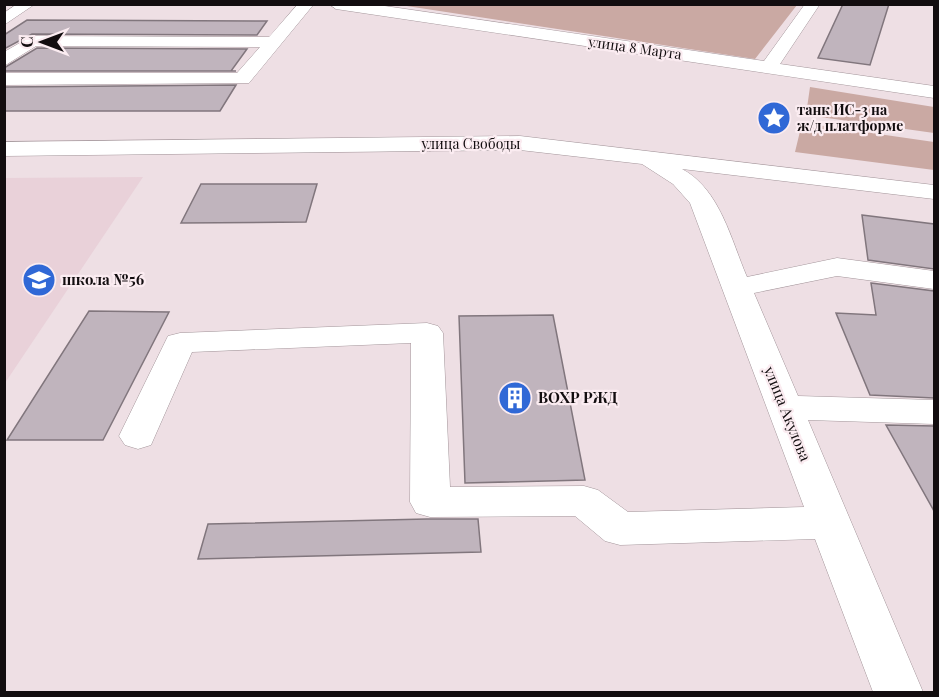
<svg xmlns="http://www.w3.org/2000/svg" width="939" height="697" viewBox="0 0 939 697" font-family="'Playfair Display',serif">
<rect width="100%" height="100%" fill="#eedfe4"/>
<path fill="#e9d1d9" d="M 143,177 L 5,383 L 5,178 Z"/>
<path fill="#caa9a3" d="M 400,5 L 797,4 L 797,5 L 755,59 Z
M 810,87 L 934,107 L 934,133 L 806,115 Z
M 802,123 L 934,142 L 934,170 L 795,152 Z"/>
<path fill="#c0b4bd" stroke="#81767d" stroke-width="1.5" d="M 843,4 L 889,4 L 870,65 L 818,58 Z
M 27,20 L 267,21 L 257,35 L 32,34 L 4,49 L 4,35 Z
M 37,48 L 247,49 L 231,71 L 236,71 L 4,71 L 4,68 Z
M 236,85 L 220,111 L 4,111 L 4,87 Z
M 201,184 L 317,184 L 306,222 L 181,223 Z
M 862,215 L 934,224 L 934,269 L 868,260 Z
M 871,283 L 934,291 L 934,398 L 870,395 L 836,313 L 876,315 Z
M 89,311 L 169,312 L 103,440 L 7,440 Z
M 553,315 L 585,480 L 465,483 L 459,316 Z
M 886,425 L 934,426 L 934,511 Z
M 427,519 L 478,519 L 481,552 L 198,559 L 208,524 Z"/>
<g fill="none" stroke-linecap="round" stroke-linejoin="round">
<defs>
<path id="minor" d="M 17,4 L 35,4 L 4,25 L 4,13 Z
M 298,4 L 314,4 L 249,83 L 4,85 L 4,73 L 237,73 L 260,47 L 36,46 L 4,66 L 4,52 L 32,36 L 269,37 Z
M 329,4 L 371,4 L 764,61 L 805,4 L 820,4 L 780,64 L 934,86 L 934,98 L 336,9 Z
M 520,136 L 934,185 L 934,199 L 682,169 C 720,189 731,240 747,277 L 837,258 L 934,271 L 934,289 L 837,276 L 754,293 L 798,396 L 934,400 L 934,424 L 808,420 L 923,692 L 873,692 L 815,539 L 620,545 L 605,541 L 575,516 L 430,517 L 416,513 L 410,502 L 411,343 L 192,352 L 151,445 L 138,449 L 125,445 L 119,436 L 168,336 L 180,333 L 427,323 L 438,326 L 443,333 L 450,487 L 584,486 L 598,490 L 628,512 L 804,507 L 690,203 L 673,184 L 642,164 L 520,150 L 4,156 L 4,142 Z"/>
</defs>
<use href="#minor" stroke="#a3959a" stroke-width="1"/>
<use href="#minor" fill="#fff" fill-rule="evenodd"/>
</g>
<defs>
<symbol id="sight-disc" viewBox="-11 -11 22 22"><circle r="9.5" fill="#3068d6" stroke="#fbecf1"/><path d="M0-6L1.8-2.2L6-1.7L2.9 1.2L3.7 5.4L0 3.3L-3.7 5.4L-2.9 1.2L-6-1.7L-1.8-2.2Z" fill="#fff"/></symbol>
<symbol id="school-disc" viewBox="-11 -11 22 22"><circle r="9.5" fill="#3068d6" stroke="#fbecf1"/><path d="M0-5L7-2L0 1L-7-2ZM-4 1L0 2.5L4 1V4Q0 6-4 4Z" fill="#fff"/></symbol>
<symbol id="building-disc" viewBox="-11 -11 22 22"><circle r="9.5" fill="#3068d6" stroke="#fbecf1"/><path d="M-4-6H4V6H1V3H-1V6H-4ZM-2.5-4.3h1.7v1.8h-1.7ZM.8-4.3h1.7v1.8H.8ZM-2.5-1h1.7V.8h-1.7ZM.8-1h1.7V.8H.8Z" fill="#fff"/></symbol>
</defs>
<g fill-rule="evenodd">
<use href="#sight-disc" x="755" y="99" width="38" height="38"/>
<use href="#school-disc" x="20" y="261" width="38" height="38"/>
<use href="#building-disc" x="496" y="379" width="38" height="38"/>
</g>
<g text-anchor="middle" stroke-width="4.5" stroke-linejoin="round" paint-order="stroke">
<g font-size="14" fill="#120d0f" stroke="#fbecf1">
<text transform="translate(635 48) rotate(8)" y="5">улица 8 Марта</text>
<text x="471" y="149">улица Свободы</text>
</g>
<g font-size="14" font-weight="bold" fill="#120d0f" stroke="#fbecf1" text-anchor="start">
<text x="797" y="115">танк ИС-3 на<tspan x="797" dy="16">ж/д платформе</tspan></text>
</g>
<g font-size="15" font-weight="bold" fill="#120d0f" stroke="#fbecf1" text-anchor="start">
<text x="62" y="285">школа №56</text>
<text x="538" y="403">ВОХР РЖД</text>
</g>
<g font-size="15" fill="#120d0f" stroke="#fbecf1">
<text transform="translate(787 414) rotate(68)" y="5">улица Акулова</text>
</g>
</g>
<rect width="939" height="697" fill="none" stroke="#120d0f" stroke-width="12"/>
<g transform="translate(42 42) rotate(270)" stroke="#fbecf1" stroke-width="4.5" paint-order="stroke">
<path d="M0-4.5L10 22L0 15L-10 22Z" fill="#120d0f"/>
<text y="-9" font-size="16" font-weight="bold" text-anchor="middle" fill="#120d0f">С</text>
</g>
</svg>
